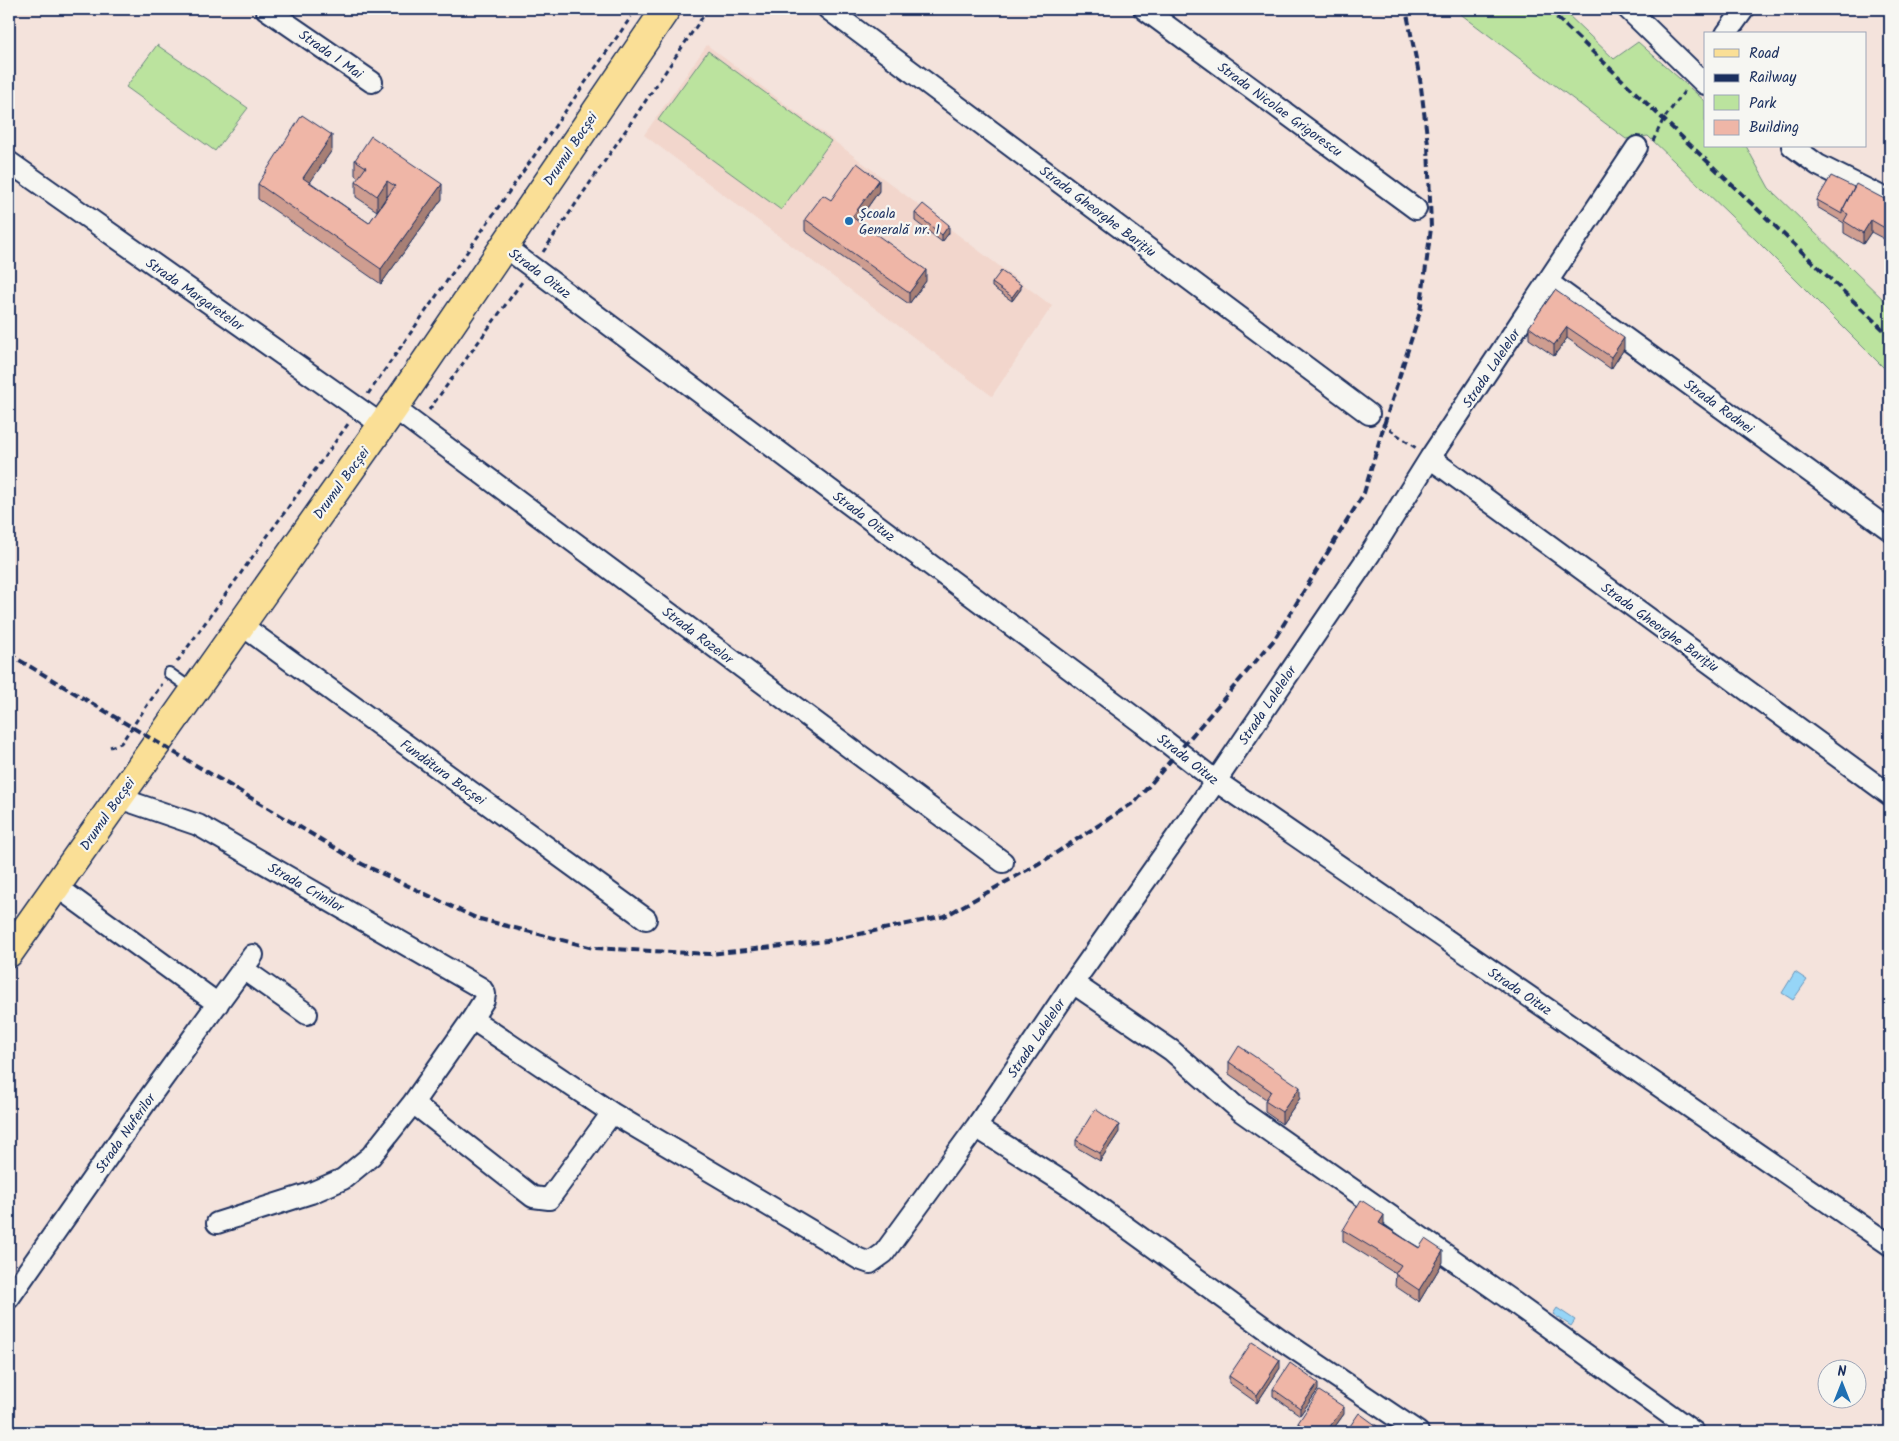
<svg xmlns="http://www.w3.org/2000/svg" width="1899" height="1441" viewBox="0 0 1899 1441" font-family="Kalam,sans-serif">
<rect width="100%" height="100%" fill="#f4e3dc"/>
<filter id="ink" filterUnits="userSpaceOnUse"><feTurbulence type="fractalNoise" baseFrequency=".02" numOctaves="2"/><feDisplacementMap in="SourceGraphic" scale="10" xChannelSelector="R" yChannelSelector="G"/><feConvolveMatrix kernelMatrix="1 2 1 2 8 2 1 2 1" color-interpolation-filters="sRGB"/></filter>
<g filter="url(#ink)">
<path fill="#f2d6cc" d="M 707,45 L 1052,306 L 992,396 L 644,135 Z"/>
<path fill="#bbe39e" stroke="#6b897e" d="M 1454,9 L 1562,9 L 1614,59 L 1638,42 L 1705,101 L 1705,146 L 1746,146 L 1769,188 L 1890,306 L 1890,374 L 1757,241 L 1648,136 L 1626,139 Z
M 157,45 L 248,108 L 215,151 L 126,87 Z
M 708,51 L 831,141 L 781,210 L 658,120 Z"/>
<path fill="#96d5f7" stroke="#6593ba" d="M 1795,972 L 1807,980 L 1793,1000 L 1782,993 Z
M 1557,1308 L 1575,1320 L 1571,1326 L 1553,1314 Z"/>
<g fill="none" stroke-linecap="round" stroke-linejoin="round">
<defs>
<path id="service" d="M 169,673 L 193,690"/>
<path id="minor" d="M 266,9 L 372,82
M 828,9 L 1369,414
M 1144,9 L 1416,209
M 1628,9 L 1705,84
M 1726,34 L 1744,9
M 1792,146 L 1818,165 L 1890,201
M 9,162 L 382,425
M 505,247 L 1142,723 L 1216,781 L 1890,1245
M 1548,282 L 1890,530
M 394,408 L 1003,862
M 1430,458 L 1890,795
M 240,624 L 646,919
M 119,798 L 198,825 L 481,988 L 485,994 L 484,1000 L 472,1019 L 413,1103 L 371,1156 L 343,1179 L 311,1193 L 217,1223
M 56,886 L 218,1004
M 243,969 L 307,1014
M 1073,983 L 1171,1050 L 1242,1112 L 1509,1299 L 1694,1432
M 472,1019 L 612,1113 L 859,1259 L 870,1263 L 884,1253 L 976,1127 L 1073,983 L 1216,781 L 1370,554 L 1430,458 L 1637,147
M 413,1103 L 533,1197 L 549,1199 L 612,1113
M 976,1127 L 1071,1187 L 1280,1339 L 1418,1432
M 9,1298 L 151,1095 L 253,955"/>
<path id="primary" d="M 9,953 L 394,408 L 666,9"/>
</defs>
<use href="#service" stroke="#1b2f5e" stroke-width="14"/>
<use href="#minor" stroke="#1b2f5e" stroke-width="24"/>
<use href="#primary" stroke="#1b2f5e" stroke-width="31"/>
<path stroke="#1b2f5e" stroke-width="3" stroke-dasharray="5 4" stroke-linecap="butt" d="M 1653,141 L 1663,120 L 1686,89
M 543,252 L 708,9
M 368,394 L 631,17
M 429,410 L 522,282
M 1382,424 L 1416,448
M 177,662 L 348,424
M 110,747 L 121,743 L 162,684"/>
<use href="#service" stroke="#f6f6f2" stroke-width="10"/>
<use href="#minor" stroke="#f6f6f2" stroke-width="20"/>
<use href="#primary" stroke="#fadf96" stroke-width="28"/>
<path stroke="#1b2f5e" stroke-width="4" stroke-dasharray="8 4" stroke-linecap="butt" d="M 1548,9 L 1890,336
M 9,654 L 362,864 L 476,918 L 593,948 L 710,954 L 827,941 L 945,916 L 1045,860 L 1136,801 L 1274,640 L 1364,493 L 1384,425 L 1420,312 L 1431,228 L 1428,144 L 1420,79 L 1406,9"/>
</g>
<path fill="#ce9d90" stroke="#1b2f5e" d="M 332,150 L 310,182 L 369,223 L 388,196 L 387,196 L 377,211 L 356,197 L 356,181 L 359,178 L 355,175 L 355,160 L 442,199 L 381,284 L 258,199 L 258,184 Z
M 1854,187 L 1890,202 L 1890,242 L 1871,232 L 1863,244 L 1844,233 L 1844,223 L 1817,207 L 1817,200 Z
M 879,191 L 858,221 L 926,281 L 909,304 L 805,231 L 805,219 L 831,200 Z
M 915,213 L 949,233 L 942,242 L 915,221 Z
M 992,283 L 1021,289 L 1012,301 L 992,287 Z
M 1555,290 L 1624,349 L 1611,369 L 1567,338 L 1554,356 L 1529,339 L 1529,327 Z
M 1229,1062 L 1300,1098 L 1282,1124 L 1265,1112 L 1265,1101 L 1266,1099 L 1229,1074 Z
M 1119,1132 L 1100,1161 L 1076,1147 L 1076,1140 Z
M 1384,1226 L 1443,1262 L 1419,1302 L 1395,1286 L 1396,1274 L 1343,1241 L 1343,1230 Z
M 1280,1368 L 1257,1403 L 1229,1383 L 1229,1376 Z
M 1273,1389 L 1318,1390 L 1300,1415 L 1273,1396 Z
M 1344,1414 L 1331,1432 L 1300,1432 L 1298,1430 L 1298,1423 Z"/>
<path fill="#a77f75" stroke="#1b2f5e" d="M 332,135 L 332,150 L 303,193 L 303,178 Z
M 879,180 L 879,191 L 852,229 L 852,217 Z
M 387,181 L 387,196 L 377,211 L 377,196 Z
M 442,184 L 442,199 L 381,284 L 381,269 Z
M 1871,220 L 1871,232 L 1863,244 L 1863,233 Z
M 949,225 L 949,233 L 942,242 L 942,235 Z
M 926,270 L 926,281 L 909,304 L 909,293 Z
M 1021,285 L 1021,289 L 1012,301 L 1012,297 Z
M 1567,327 L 1567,338 L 1554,356 L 1554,345 Z
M 1624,338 L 1624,349 L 1611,369 L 1611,357 Z
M 1300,1087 L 1300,1098 L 1282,1124 L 1282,1112 Z
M 1119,1125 L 1119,1132 L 1100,1161 L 1100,1153 Z
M 1384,1215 L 1384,1226 L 1379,1223 Z
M 1443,1251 L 1443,1262 L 1419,1302 L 1419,1290 Z
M 1280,1360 L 1280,1368 L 1257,1403 L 1257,1395 Z
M 1318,1383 L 1318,1390 L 1300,1415 L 1300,1408 Z
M 1344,1407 L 1344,1414 L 1331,1432 L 1326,1432 Z"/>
<path fill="#efb6a7" stroke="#1b2f5e" d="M 302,115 L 332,135 L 303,178 L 369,223 L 395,186 L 387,181 L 377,196 L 356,181 L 366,167 L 355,160 L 371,136 L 442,184 L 381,269 L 258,184 Z
M 857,163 L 879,180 L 852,217 L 926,270 L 909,293 L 805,219 L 823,195 L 831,200 Z
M 1831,176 L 1854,187 L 1842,211 L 1842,214 L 1817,200 Z
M 1856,184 L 1890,202 L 1890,231 L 1871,220 L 1863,233 L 1844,221 L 1848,214 L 1842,211 Z
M 923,204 L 949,225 L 942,235 L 915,213 Z
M 1001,271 L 1021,285 L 1012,297 L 992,283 Z
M 1555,290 L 1624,338 L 1611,357 L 1567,327 L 1554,345 L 1529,327 Z
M 1239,1046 L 1300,1087 L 1282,1112 L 1265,1101 L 1271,1091 L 1229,1062 Z
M 1095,1109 L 1119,1125 L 1100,1153 L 1076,1140 Z
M 1361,1200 L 1384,1215 L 1379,1223 L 1419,1248 L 1425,1239 L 1443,1251 L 1419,1290 L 1395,1274 L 1401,1265 L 1343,1230 Z
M 1252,1342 L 1280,1360 L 1257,1395 L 1229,1376 Z
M 1290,1363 L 1318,1383 L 1300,1408 L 1273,1389 Z
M 1319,1391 L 1344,1407 L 1326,1432 L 1311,1432 L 1298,1423 Z
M 1359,1413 L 1381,1429 L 1379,1432 L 1346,1432 Z"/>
</g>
<circle fill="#1f6fb2" stroke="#f6f6f2" stroke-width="2" cx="849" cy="221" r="5"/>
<g text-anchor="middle" stroke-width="4.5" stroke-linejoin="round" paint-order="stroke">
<g font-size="14" fill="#1b2f5e" stroke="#f6f6f2">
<text transform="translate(331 54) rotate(35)" y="5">Strada 1 Mai</text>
<text transform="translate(1280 109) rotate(36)" y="5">Strada Nicolae Grigorescu</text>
<text transform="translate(570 149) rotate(-56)" y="5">Drumul Bocșei</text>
<text transform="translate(1098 211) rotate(37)" y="5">Strada Gheorghe Barițiu</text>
<text transform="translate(540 273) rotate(37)" y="5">Strada Oituz</text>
<text transform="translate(195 294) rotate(35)" y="5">Strada Margaretelor</text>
<text transform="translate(1491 368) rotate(-56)" y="5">Strada Lalelelor</text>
<text transform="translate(1719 406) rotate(36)" y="5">Strada Rodnei</text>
<text transform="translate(341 483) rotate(-54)" y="5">Drumul Bocșei</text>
<text transform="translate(864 516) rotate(37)" y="5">Strada Oituz</text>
<text transform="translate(1660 627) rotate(36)" y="5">Strada Gheorghe Barițiu</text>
<text transform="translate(698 635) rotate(37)" y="5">Strada Rozelor</text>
<text transform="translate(1267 705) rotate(-56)" y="5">Strada Lalelelor</text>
<text transform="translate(1188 759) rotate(38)" y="5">Strada Oituz</text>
<text transform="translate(443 772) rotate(36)" y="5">Fundătura Bocșei</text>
<text transform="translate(107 814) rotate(-55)" y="5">Drumul Bocșei</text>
<text transform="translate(306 887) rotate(30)" y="5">Strada Crinilor</text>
<text transform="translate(1520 991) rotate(34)" y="5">Strada Oituz</text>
<text transform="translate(1036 1038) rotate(-56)" y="5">Strada Lalelelor</text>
<text transform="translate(125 1133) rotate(-55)" y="5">Strada Nuferilor</text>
</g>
<g font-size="14" fill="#1b2f5e" stroke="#f6f6f2" text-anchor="start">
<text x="859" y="218">Școala<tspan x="859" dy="16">Generală nr. 1</tspan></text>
</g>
</g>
<rect width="1899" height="1441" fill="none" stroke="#f6f6f2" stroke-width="30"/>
<rect x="15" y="15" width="1869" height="1411" fill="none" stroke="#1b2f5e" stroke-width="2" filter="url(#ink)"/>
<rect x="1704" y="32" width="162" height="115" fill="#f6f6f2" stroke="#9ea6b7"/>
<rect x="1714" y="49" width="25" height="8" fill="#fadf96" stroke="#9ea6b7"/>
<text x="1749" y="58" font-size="15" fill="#1b2f5e">Road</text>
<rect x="1714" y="74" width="25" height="8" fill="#1b2f5e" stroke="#9ea6b7"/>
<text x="1749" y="82" font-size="15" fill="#1b2f5e">Railway</text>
<rect x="1714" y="95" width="25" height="15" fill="#bbe39e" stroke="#9ea6b7"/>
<text x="1749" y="108" font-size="15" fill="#1b2f5e">Park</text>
<rect x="1714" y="120" width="25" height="15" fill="#efb6a7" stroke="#9ea6b7"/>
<text x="1749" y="132" font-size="15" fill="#1b2f5e">Building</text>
<g transform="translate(1842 1384)"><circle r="24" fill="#f6f6f2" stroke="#9ea6b7"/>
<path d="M0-4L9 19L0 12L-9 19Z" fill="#1f6fb2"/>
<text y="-8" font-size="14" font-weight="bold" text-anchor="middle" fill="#1b2f5e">N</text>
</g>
</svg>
